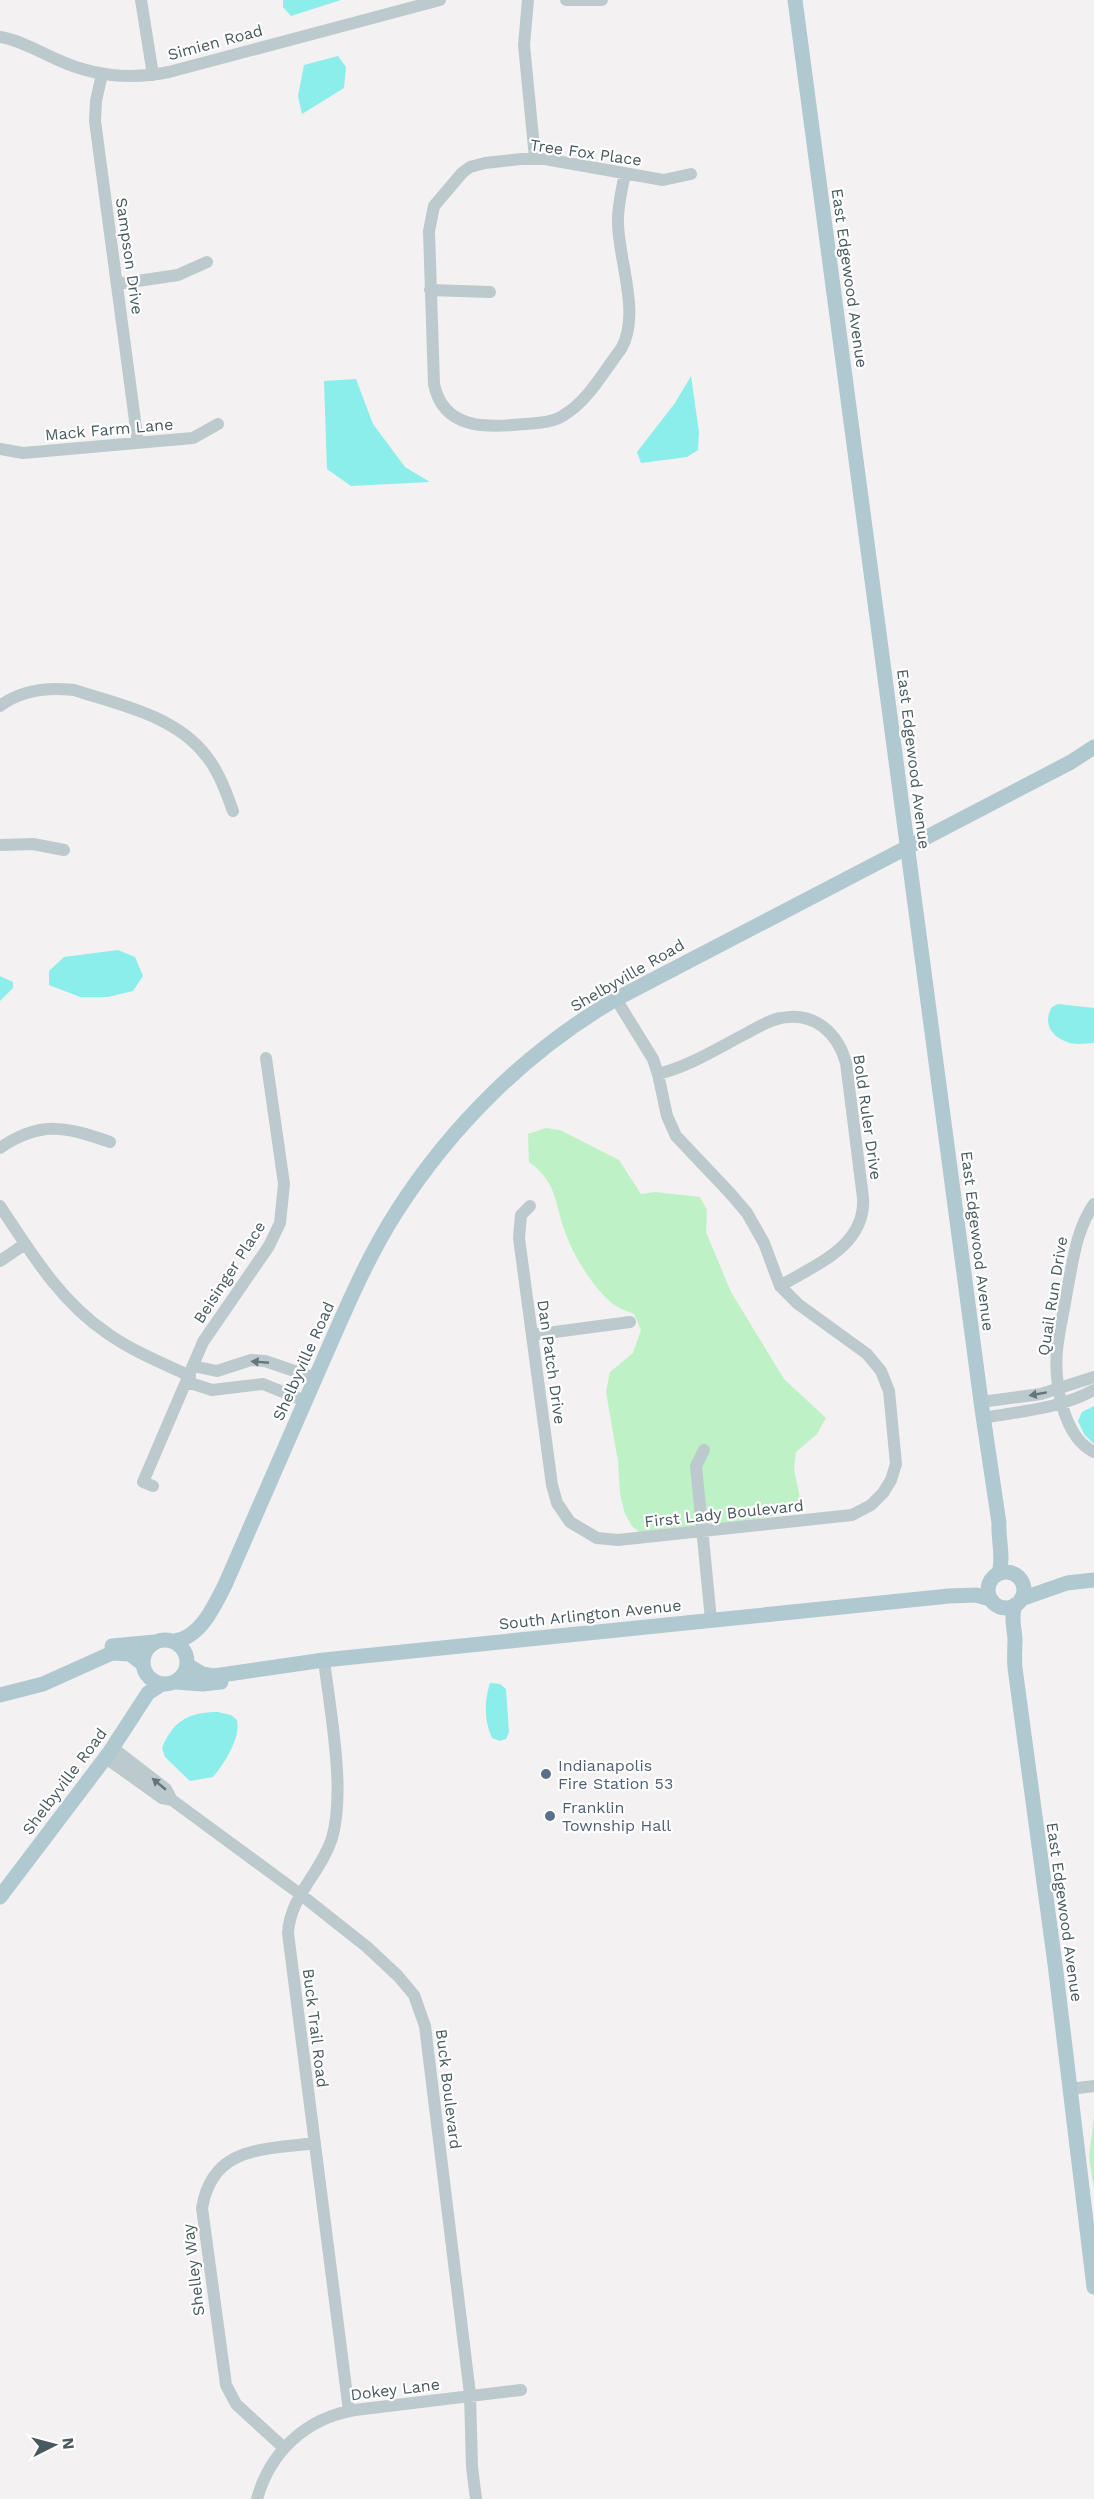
<svg xmlns="http://www.w3.org/2000/svg" width="1094" height="2499" viewBox="0 0 1094 2499" font-family="'Work Sans',sans-serif">
<rect width="100%" height="100%" fill="#f3f1f1"/>
<path fill="#bff1c6" d="M 546,1128 L 560,1130 L 619,1160 L 641,1194 L 655,1192 L 700,1197 L 707,1210 L 706,1232 L 731,1292 L 784,1379 L 826,1418 L 817,1434 L 796,1452 L 794,1469 L 801,1503 L 794,1511 L 702,1532 L 646,1538 L 632,1526 L 625,1514 L 620,1494 L 618,1461 L 606,1392 L 610,1372 L 633,1353 L 641,1330 L 634,1314 C 628,1311 619,1309 613,1304 C 592,1287 571,1252 563,1226 C 554,1197 555,1181 529,1162 L 528,1134 Z
M 1094,2117 L 1094,2189 L 1089,2157 Z"/>
<path fill="#8beeeb" d="M 283,0 L 341,0 L 291,16 L 283,7 Z
M 338,56 L 346,67 L 344,88 L 302,114 L 298,96 L 304,65 Z
M 691,376 L 699,432 L 698,450 L 687,457 L 641,463 L 637,452 L 675,403 Z
M 356,379 L 373,424 L 405,467 L 430,482 L 351,486 L 327,469 L 324,381 Z
M 118,950 L 135,957 L 143,976 L 133,991 L 108,997 L 80,997 L 49,985 L 49,971 L 64,957 Z
M 0,976 L 13,982 L 13,988 L 0,1001 Z
M 1058,1004 L 1094,1008 L 1094,1043 C 1087,1043 1077,1045 1070,1043 C 1052,1038 1042,1024 1052,1007 Z
M 1094,1406 L 1094,1444 L 1084,1434 L 1078,1421 L 1082,1412 Z
M 490,1683 L 500,1684 L 506,1689 L 509,1732 L 506,1739 L 500,1741 L 492,1738 C 484,1720 484,1702 490,1683 Z
M 218,1712 L 231,1715 L 237,1720 C 241,1738 224,1764 213,1777 L 190,1781 L 165,1757 L 162,1748 C 173,1721 188,1712 218,1712 Z"/>
<g fill="none" stroke-linecap="round" stroke-linejoin="round">
<path stroke="#bccace" stroke-width="12" d="M 141,0 L 153,75
M 528,0 L 524,45 L 535,158
M 566,0 L 602,0
M 0,37 C 19,40 38,51 56,59 C 92,76 130,80 169,72 L 440,0
M 102,74 L 96,101 L 95,121 L 138,443
M 625,173 C 622,189 617,208 618,224 C 619,262 641,315 621,349 C 604,371 588,401 564,415 C 552,423 538,423 524,424 C 488,428 443,430 434,384 L 429,231 L 434,206 L 462,173 L 470,167 L 485,163 L 521,159 L 545,159 L 663,180 L 691,174
M 117,284 L 178,275 L 207,262
M 430,290 L 490,292
M 0,449 L 23,453 L 193,438 L 218,424
M 0,706 C 21,690 48,687 74,690 C 120,705 177,716 207,757 C 219,772 226,792 233,811
M 0,845 L 33,844 L 64,850
M 658,1074 C 690,1066 718,1048 747,1033 C 758,1027 769,1020 781,1018 C 814,1011 838,1033 846,1063 L 863,1198 C 866,1246 815,1265 780,1286
M 0,1148 C 41,1120 66,1127 110,1142
M 1094,1204 C 1076,1230 1073,1261 1067,1291 C 1064,1311 1059,1330 1057,1350 C 1054,1382 1063,1437 1094,1452
M 0,1206 C 31,1253 60,1301 107,1333 C 132,1351 162,1363 190,1376
M 530,1206 L 521,1215 L 519,1238 L 552,1485 L 557,1503 L 570,1522 L 597,1538 L 618,1540 L 852,1515 L 871,1505 L 883,1493 L 891,1480 L 896,1464 L 889,1391 L 881,1371 L 867,1354 L 798,1304 L 780,1286 L 764,1243 L 747,1213 L 730,1193 L 676,1136 L 667,1116 L 658,1074 L 653,1059 L 616,999
M 0,1261 L 25,1244
M 532,1335 L 630,1322
M 193,1366 L 217,1371 L 251,1360 L 265,1361 L 315,1378
M 187,1382 L 212,1390 L 263,1384 L 305,1401
M 981,1402 L 1041,1394 L 1094,1377
M 983,1418 C 1021,1411 1059,1409 1094,1390
M 704,1450 L 696,1466 L 711,1620
M 153,1486 L 143,1482 L 203,1342 L 269,1246 L 280,1223 L 284,1184 L 266,1058
M 324,1660 C 330,1711 346,1791 332,1838 C 321,1873 290,1896 288,1933 L 349,2411
M 106,1758 L 162,1798 L 172,1800 L 166,1789 L 113,1748
M 172,1800 L 300,1894 L 367,1947 L 398,1976 L 414,1995 L 425,2026 L 470,2394 L 472,2467 L 476,2499
M 1070,2089 L 1094,2086
M 284,2448 L 236,2404 L 226,2385 L 202,2208 C 213,2145 264,2150 315,2143
M 257,2499 C 270,2452 306,2418 355,2410 L 521,2390"/>
<path stroke="#b0c8d0" stroke-width="15" d="M 795,0 L 982,1409 L 999,1523 C 998,1540 1004,1557 999,1573
M988 1590a18 18 0 1 1 36 0a18 18 0 1 1-36 0Z
M 1021,1599 L 1067,1583 L 1094,1580
M 1015,1605 C 1011,1618 1014,1626 1015,1639 C 1015,1649 1014,1658 1015,1668 L 1055,1964 L 1094,2287
M143 1662a22 22 0 1 1 44 0a22 22 0 1 1-44 0Z
M 175,1641 C 201,1637 214,1606 225,1585 C 257,1512 289,1438 321,1365 C 344,1313 366,1259 397,1211 C 452,1125 528,1050 616,999 L 1071,762 L 1094,747
M 112,1646 L 155,1642
M 187,1665 L 202,1674 L 214,1676 L 324,1660 L 949,1596 L 976,1595 L 990,1599
M 176,1682 L 202,1684 L 221,1682
M 0,1695 L 43,1684 L 112,1653 L 130,1654 L 143,1664
M 0,1897 L 109,1753 L 148,1693 L 162,1684"/>
</g>
<defs><path id="oneway-solid" d="M-6-.8H1V-3.2L6.5 0L1 3.2V.8H-6Z" transform="scale(1.5)"/></defs>
<g fill="#65767b">
<use href="#oneway-solid" transform="translate(260 1362) rotate(-175)"/>
<use href="#oneway-solid" transform="translate(1038 1394) rotate(170)"/>
<use href="#oneway-solid" transform="translate(159 1784) rotate(-140)"/>
</g>
<g fill="#5c6f8a" stroke="#fff" stroke-width="2">
<circle cx="546" cy="1774" r="6"/>
<circle cx="550" cy="1816" r="6"/>
</g>
<g text-anchor="middle" stroke-width="4.5" stroke-linejoin="round" paint-order="stroke">
<g font-size="16" fill="#485a5f" stroke="#fff">
<text transform="translate(215 42) rotate(-15)" y="6">Simien Road</text>
<text transform="translate(586 152) rotate(8)" y="6">Tree Fox Place</text>
<text transform="translate(130 256) rotate(82)" y="6">Sampson Drive</text>
<text transform="translate(850 278) rotate(82)" y="6">East Edgewood Avenue</text>
<text transform="translate(109 429) rotate(-5)" y="6">Mack Farm Lane</text>
<text transform="translate(914 759) rotate(83)" y="6">East Edgewood Avenue</text>
<text transform="translate(627 975) rotate(-30)" y="6">Shelbyville Road</text>
<text transform="translate(868 1117) rotate(82)" y="6">Bold Ruler Drive</text>
<text transform="translate(978 1241) rotate(83)" y="6">East Edgewood Avenue</text>
<text transform="translate(229 1272) rotate(-57)" y="6">Beisinger Place</text>
<text transform="translate(1052 1296) rotate(-81)" y="6">Quail Run Drive</text>
<text transform="translate(303 1361) rotate(-66)" y="6">Shelbyville Road</text>
<text transform="translate(552 1362) rotate(82)" y="6">Dan Patch Drive</text>
<text transform="translate(724 1513) rotate(-6)" y="6">First Lady Boulevard</text>
<text transform="translate(590 1614) rotate(-6)" y="6">South Arlington Avenue</text>
<text transform="translate(64 1781) rotate(-53)" y="6">Shelbyville Road</text>
<text transform="translate(1065 1912) rotate(82)" y="6">East Edgewood Avenue</text>
<text transform="translate(316 2028) rotate(83)" y="6">Buck Trail Road</text>
<text transform="translate(449 2089) rotate(83)" y="6">Buck Boulevard</text>
<text transform="translate(193 2270) rotate(-97)" y="6">Shelley Way</text>
<text transform="translate(395 2389) rotate(-7)" y="6">Dokey Lane</text>
</g>
<g font-size="16" fill="#4e5e75" stroke="#fff" text-anchor="start">
<text x="558" y="1771">Indianapolis<tspan x="558" dy="18">Fire Station 53</tspan></text>
<text x="562" y="1813">Franklin<tspan x="562" dy="18">Township Hall</tspan></text>
</g>
</g>
<g transform="translate(54 2445) rotate(84)" stroke="#ffffff" stroke-width="4.5" paint-order="stroke">
<path d="M0-4.5L10 22L0 15L-10 22Z" fill="#485a5f"/>
<text y="-9" font-size="16" font-weight="bold" text-anchor="middle" fill="#485a5f">N</text>
</g>
</svg>
